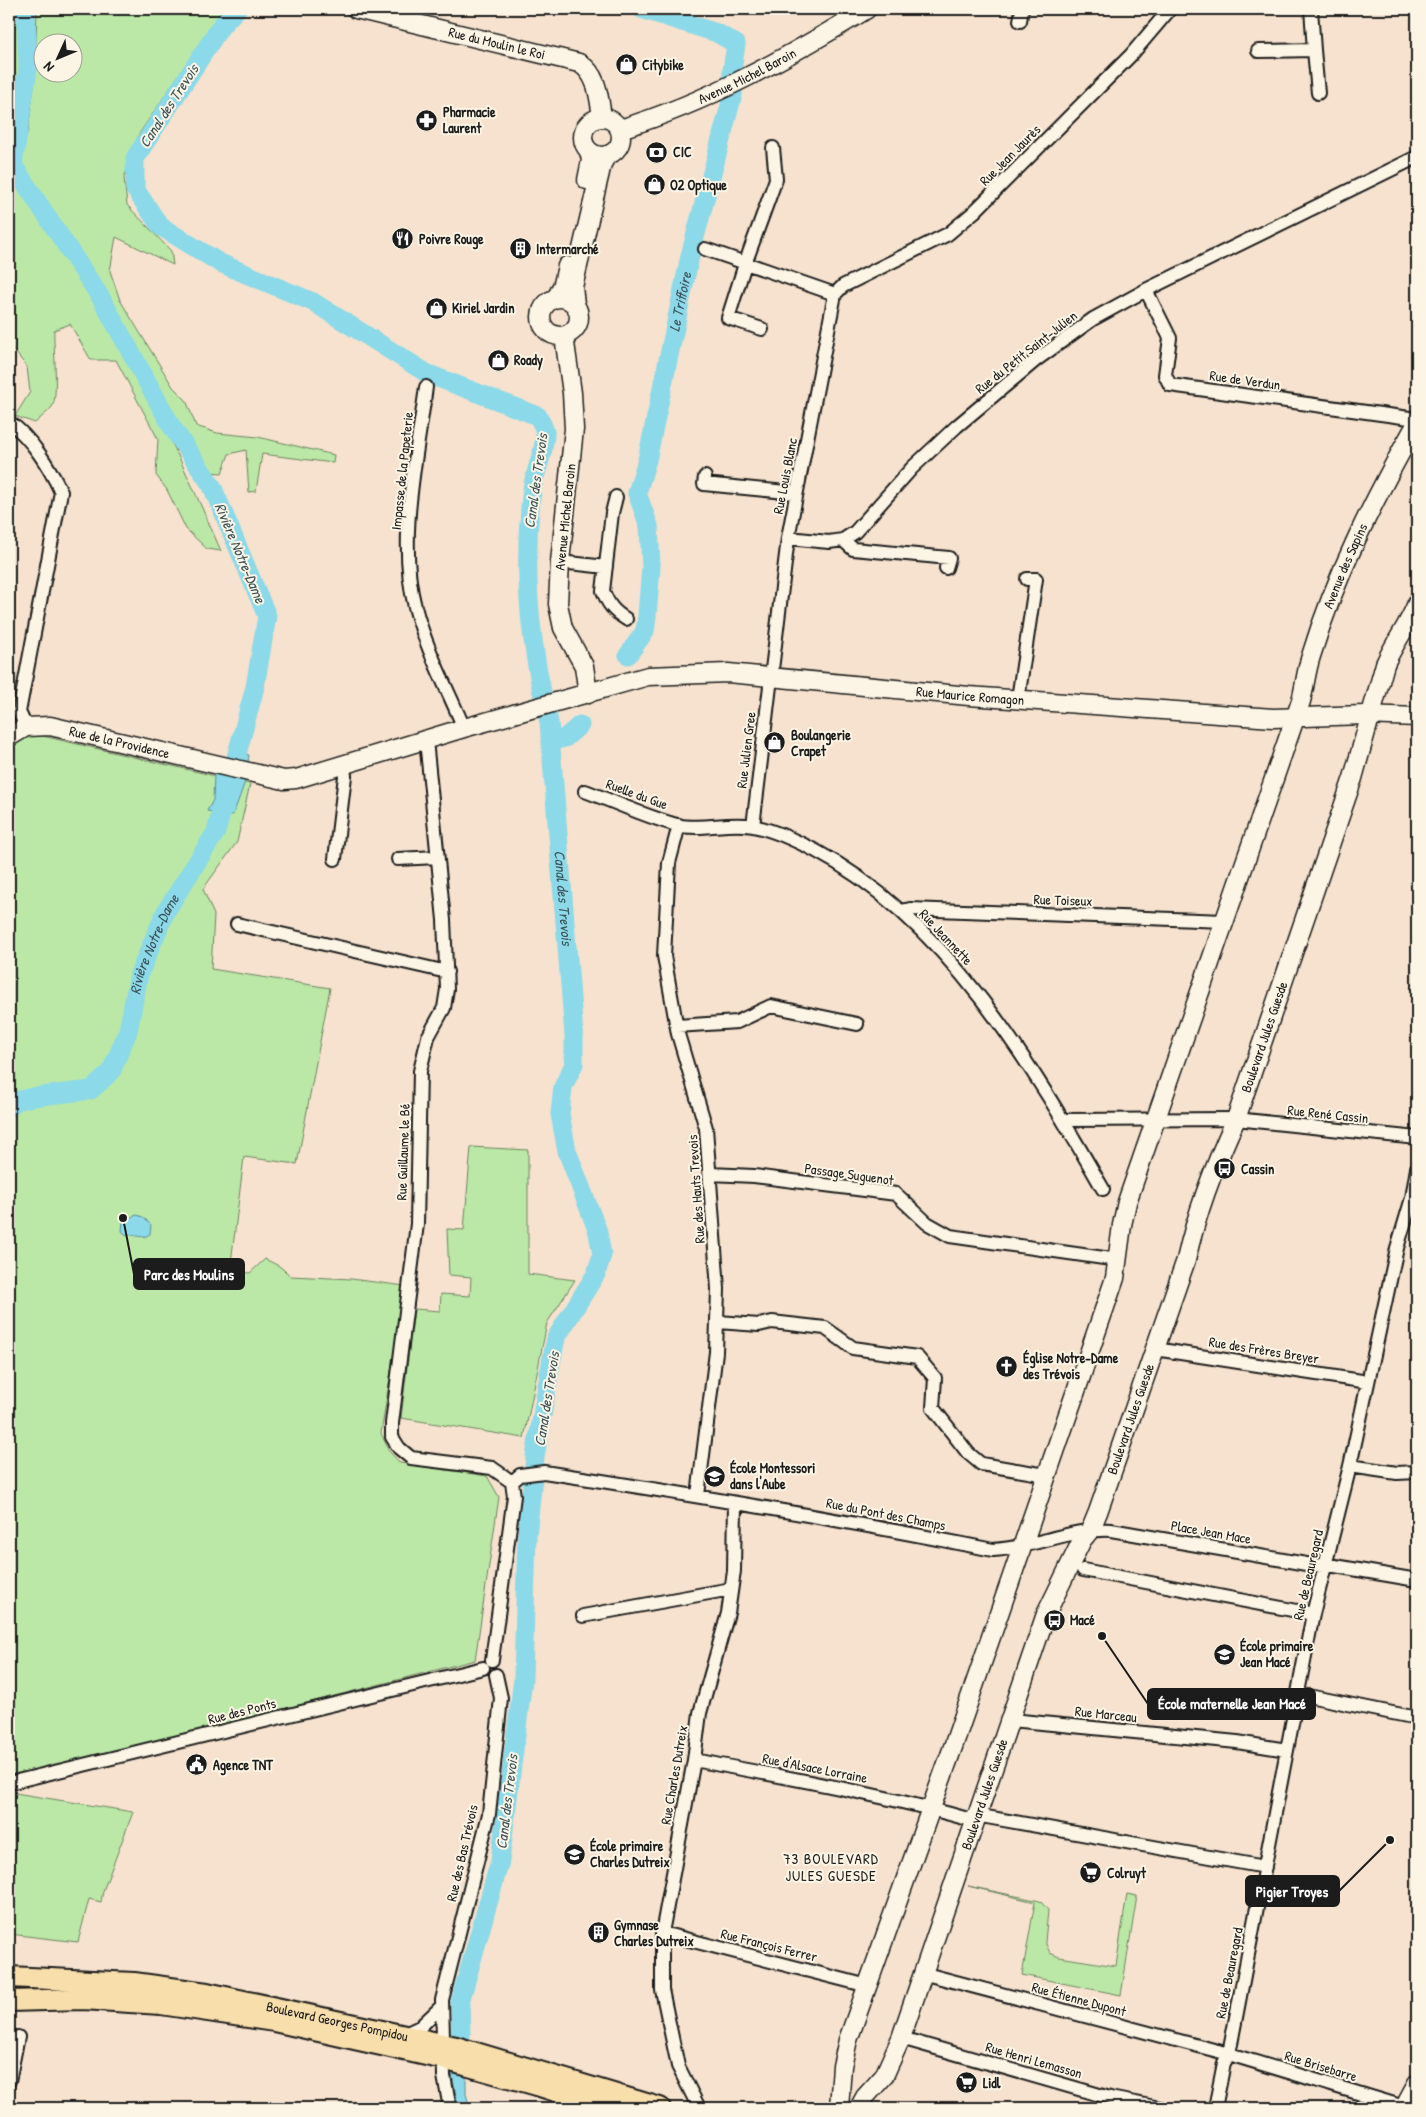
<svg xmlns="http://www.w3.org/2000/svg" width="1426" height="2117" viewBox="0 0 1426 2117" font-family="'Patrick Hand',sans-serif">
<rect width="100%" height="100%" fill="#f6e2ce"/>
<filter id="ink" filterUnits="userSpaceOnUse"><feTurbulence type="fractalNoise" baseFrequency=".02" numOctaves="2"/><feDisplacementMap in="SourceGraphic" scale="10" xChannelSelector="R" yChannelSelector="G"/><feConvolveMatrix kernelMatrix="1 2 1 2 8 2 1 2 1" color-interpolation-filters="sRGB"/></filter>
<g filter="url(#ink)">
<path fill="#bbe8a6" stroke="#6c8261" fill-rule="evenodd" d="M 37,9 L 223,9 L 139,134 L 124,178 L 127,205 L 171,251 L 173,265 L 116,237 L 110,271 L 120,300 L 173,387 L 186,400 L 196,426 L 217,433 L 258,437 L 334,455 L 333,463 L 262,454 L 256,491 L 249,492 L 246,450 L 229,454 L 222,473 L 208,472 C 165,408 131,340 91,275 C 68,236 39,202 19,162 L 28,130 L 35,79 ZM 72,42 L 72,72 L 42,72 L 42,42 Z
M 12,18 L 18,20 C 25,59 15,98 9,137 L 9,19 Z
M 9,167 C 29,200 54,231 75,264 C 132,355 178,452 221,551 L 207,549 L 186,529 L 167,490 L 156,475 L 158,439 L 116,360 L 91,360 L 70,324 L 54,330 C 53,346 59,396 52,407 C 47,413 40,418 35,423 L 15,416 L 30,392 L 27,367 L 9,344 Z
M 34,734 L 250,784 L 237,842 L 203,889 L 214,915 L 211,969 L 330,988 L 297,1164 L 244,1157 L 230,1271 L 250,1273 L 265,1259 L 279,1266 L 291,1276 L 351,1279 L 405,1286 L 381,1433 L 389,1451 L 400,1463 L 487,1476 L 499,1497 L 475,1660 L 9,1779 L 9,745 Z
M 471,1147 L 528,1150 L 528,1274 L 575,1280 L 547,1323 L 524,1438 L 401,1418 L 414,1309 L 440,1311 L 441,1294 L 470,1296 L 471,1277 L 449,1275 L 447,1229 L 464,1230 Z
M 9,1792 L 133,1812 L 103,1891 L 101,1902 L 89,1899 L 78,1942 L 9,1934 Z
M 968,1886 L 1040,1901 L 1048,1910 L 1045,1942 L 1050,1953 L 1059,1957 L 1116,1966 L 1127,1894 L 1137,1896 L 1121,1995 L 1022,1975 L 1035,1902 Z"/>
<path fill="#8bd9e9" stroke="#5f8d97" d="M 230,750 L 249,755 L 246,779 L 233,815 L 207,811 L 213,800 L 214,773 L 223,773 Z
M 137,1215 L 143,1217 L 151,1225 L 150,1234 L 144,1237 L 125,1234 L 122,1231 L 123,1220 Z
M 452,2074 L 466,2077 L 466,2094 L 470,2108 L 458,2108 Z"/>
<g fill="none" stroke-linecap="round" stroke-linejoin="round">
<g stroke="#8bd9e9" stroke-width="19">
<path id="s1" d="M 237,9 L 221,26 L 135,158 L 135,189 L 160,226 L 220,263 L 313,302 L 428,374 L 538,416 C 540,421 545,428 545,433 C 545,452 535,471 532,489 C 522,569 529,644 549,722 L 574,1035 L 574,1064 L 563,1087 L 560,1114 L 567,1151 L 598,1232 L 602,1255 L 596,1274 L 556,1338 L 551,1363 L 535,1457 L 527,1536 L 523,1679 L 500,1861 L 460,2002 L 461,2035"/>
<path id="s2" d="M 628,655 L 645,631 L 647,616 L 651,567 L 649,526 L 637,493 L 647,460 L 690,256 L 733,94 L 732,71 L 736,44 L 717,33 L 641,9"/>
<path d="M 550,741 L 565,738 L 580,725"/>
<path id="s3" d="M 9,1108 L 16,1101 L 33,1097 L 91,1090 L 111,1072 L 128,1031 L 139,974 L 166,911 L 216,832 L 255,687 L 267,616 L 212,486 L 172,427 L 101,298 L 13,165 L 28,69 L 26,9"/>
</g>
<defs>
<path id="street" d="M 1020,21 L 1022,9
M 1314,50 L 1318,93
M 1258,51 L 1314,50 L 1311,9
M 705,249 L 835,294
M 1146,290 L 1170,338 L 1165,375 L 1170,385 L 1417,419
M 762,329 L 728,318 L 745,264 L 776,179 L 773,148
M 426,387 C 417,456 397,539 415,607 C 426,649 447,688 464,728
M 9,422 C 31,437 50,468 61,492 L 19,712 L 26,727
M 705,477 L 704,484 L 796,493
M 616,497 L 612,513 L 603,591 C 608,604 613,611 626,619
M 788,538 L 829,542 L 843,540 L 855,532 L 912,468 L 957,426 L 1036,360 L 1093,319 L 1146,290 L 1417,157
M 843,540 L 853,549 L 949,558 L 946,568
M 560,562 L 606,567
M 1018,699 L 1036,579 L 1027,579
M 426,740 L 444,920 L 447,989 L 444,1008 L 428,1037 L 420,1071 L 417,1224 L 392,1423 L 392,1437 L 399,1448 L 411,1458 L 492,1468 L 512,1482
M 585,791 C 615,802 646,817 677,825 C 701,831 729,821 753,826 C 774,830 797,841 816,851 C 946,920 1032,1065 1103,1189
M 679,825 L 669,863 L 664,956 L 678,1034 L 706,1128 L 718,1289 L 716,1352 L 698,1495
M 753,826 L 788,538 L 835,294 L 843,286 L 948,234 L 974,212 L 1131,55 L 1170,9
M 335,859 L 345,776 L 344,765
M 398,859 L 437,857
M 901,911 L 910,909 L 1224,921
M 237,924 L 447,972
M 677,1026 L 737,1022 L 771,1006 L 857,1024
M 1064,1120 L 1236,1119 L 1417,1138
M 710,1174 L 754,1176 L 896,1194 L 927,1223 L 950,1236 L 1118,1260
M 718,1322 L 759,1325 L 772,1322 L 825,1328 L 853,1348 L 917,1357 L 935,1378 L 933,1408 L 968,1453 L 981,1464 L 1046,1475
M 1155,1349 L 1368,1382
M 1350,1466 L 1397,1473 L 1417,1472
M 512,1482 L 520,1475 L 544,1472 C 694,1495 844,1520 993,1550 C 1033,1548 1071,1528 1111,1530 L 1312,1565 L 1335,1566 L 1417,1580
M 1083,1570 L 1313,1614
M 583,1616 L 731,1589
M 492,1660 L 514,1496 L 512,1482
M 1299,1694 L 1417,1718
M 1011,1720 L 1237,1742 L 1287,1750
M 694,1760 C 788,1778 883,1794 975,1821
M 9,1783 L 483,1668
M 978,1813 L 981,1816 L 1265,1867
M 662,1933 L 868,1986
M 922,1973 L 1229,2054 L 1404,2107
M 403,2035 L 420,2027 L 442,2006
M 901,2038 L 1110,2098 L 1160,2108
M 9,2081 L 18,2037
M 450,2108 L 444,2076 L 442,2000 L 489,1814 L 501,1698 L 496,1675
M 699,2108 L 678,2066 L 662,1990 L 662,1933 L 694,1760 L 700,1713 L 728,1613 L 734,1571 L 735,1503
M 1215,2108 L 1224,2063 L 1229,2054 L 1313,1614 L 1350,1466 L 1397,1248 L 1412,1198 L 1417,1168"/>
<g id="secondary">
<path id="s4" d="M 356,9 L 579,63 C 598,74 599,98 602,117"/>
<circle cx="602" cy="137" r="19"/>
<path id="s5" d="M 620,129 C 709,102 788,57 867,9"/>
<path d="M 587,180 L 591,160 L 589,151"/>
<path d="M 557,297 L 563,284 L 567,266"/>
<circle cx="560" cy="317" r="19"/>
<path d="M 575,304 L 573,287 L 602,164 L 607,155"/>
<path d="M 564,336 L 572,393 L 574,429 L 560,562 L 558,604 L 563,628 L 584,666 L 588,694"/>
<path id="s6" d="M 9,737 L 26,727 L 50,726 L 284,780 L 296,779 L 464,728 L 648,676 L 728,673 L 969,696 L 1273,718 L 1365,715 L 1417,717"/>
<path id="s7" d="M 839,2108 L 842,2066 L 848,2040 L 954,1744 L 1115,1278 L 1122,1225 L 1127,1202 L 1301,701 C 1305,686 1306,671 1311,656 C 1336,574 1375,497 1417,423"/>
<path id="s8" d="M 859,2108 L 865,2097 L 884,2076 L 901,2038 L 1046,1614 L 1082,1540 L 1091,1529 L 1098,1512 L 1186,1260 C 1197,1211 1215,1164 1236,1119 L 1353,778 L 1385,664 C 1394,643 1409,625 1417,603"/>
<path d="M 1404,2108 L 1417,2084"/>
</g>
<g id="primary">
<path id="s9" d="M 9,1977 L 134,1983 L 207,1993 L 456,2047 L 660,2108"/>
<path d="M 9,2001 L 83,1999 L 161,2004 L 274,2021 L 444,2059 L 537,2085 L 608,2108"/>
</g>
</defs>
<use href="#street" stroke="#1c1c1c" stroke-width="16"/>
<use href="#secondary" stroke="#1c1c1c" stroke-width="21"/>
<use href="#primary" stroke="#1c1c1c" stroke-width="24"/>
<use href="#street" stroke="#fcf5e5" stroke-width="12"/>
<use href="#secondary" stroke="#fcf5e5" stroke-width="18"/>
<use href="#primary" stroke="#f8deab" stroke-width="20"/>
</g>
</g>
<defs>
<symbol id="shop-disc" viewBox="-11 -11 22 22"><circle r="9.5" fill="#1c1c1c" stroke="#fcf5e5"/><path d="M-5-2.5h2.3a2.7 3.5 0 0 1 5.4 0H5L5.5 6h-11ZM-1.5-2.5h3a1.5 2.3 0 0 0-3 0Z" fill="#fff"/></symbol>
<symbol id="pharmacy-disc" viewBox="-11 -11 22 22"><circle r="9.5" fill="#1c1c1c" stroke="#fcf5e5"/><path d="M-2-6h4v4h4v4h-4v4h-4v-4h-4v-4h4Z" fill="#fff"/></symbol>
<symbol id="bank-disc" viewBox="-11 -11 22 22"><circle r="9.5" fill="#1c1c1c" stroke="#fcf5e5"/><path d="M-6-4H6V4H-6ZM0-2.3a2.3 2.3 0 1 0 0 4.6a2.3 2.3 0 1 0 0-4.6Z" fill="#fff"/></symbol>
<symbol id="restaurant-disc" viewBox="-11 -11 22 22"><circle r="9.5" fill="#1c1c1c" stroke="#fcf5e5"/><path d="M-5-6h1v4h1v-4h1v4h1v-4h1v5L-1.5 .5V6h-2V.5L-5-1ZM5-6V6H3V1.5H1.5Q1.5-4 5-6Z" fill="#fff"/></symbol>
<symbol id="building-disc" viewBox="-11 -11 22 22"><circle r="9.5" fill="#1c1c1c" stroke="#fcf5e5"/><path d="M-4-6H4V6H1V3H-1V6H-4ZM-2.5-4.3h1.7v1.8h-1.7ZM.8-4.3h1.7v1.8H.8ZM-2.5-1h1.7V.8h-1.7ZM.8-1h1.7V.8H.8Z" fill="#fff"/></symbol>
<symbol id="bus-disc" viewBox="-11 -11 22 22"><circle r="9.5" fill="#1c1c1c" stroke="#fcf5e5"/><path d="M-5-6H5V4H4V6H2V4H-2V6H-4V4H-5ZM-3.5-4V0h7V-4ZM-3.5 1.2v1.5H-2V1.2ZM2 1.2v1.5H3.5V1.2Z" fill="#fff"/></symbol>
<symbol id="church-disc" viewBox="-11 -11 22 22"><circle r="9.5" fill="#1c1c1c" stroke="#fcf5e5"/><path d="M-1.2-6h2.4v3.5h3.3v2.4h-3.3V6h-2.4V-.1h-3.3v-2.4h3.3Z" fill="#fff"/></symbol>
<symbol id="school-disc" viewBox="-11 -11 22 22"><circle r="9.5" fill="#1c1c1c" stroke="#fcf5e5"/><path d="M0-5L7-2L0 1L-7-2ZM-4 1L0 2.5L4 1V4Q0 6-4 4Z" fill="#fff"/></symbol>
<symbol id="civic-disc" viewBox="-11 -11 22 22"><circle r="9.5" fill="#1c1c1c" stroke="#fcf5e5"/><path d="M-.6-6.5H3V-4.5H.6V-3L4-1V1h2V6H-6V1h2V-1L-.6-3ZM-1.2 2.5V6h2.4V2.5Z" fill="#fff"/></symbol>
<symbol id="supermarket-disc" viewBox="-11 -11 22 22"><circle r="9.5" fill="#1c1c1c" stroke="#fcf5e5"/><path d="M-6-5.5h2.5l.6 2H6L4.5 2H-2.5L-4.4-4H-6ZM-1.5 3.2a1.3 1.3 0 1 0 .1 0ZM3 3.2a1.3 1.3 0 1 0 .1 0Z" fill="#fff"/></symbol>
</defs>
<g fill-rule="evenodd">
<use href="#shop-disc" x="614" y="52" width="25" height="25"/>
<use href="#pharmacy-disc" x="414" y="108" width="25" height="25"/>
<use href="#bank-disc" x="644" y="140" width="25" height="25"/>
<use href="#shop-disc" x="642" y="172" width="25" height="25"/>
<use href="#restaurant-disc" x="390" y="226" width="25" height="25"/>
<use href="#building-disc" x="508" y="236" width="25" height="25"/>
<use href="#shop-disc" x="424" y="296" width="25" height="25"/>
<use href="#shop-disc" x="486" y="348" width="25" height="25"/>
<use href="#shop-disc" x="762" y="730" width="25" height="25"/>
<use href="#bus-disc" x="1212" y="1156" width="25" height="25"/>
<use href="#church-disc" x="994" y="1354" width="25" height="25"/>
<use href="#school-disc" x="702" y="1464" width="25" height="25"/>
<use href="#bus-disc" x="1042" y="1608" width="25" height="25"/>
<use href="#school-disc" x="1212" y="1642" width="25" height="25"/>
<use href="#civic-disc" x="184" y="1752" width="25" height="25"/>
<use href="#school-disc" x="562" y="1842" width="25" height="25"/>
<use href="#supermarket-disc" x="1078" y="1860" width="25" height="25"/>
<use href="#building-disc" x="586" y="1920" width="25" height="25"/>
<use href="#supermarket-disc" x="954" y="2070" width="25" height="25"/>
</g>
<g text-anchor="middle" stroke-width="4" stroke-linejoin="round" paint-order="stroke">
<g font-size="14" fill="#1c1c1c" stroke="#fcf5e5">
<text dy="5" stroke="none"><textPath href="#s4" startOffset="145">Rue du Moulin le Roi</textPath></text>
<text dy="5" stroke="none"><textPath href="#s5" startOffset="138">Avenue Michel Baroin</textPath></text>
<text transform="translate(1010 155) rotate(-45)" y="5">Rue Jean Jaurès</text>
<text transform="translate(1026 352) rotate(-38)" y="5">Rue du Petit Saint-Julien</text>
<text transform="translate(1245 380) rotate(8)" y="5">Rue de Verdun</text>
<text transform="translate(402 471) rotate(-84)" y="5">Impasse de la Papeterie</text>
<text transform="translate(785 476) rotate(-79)" y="5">Rue Louis Blanc</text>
<text transform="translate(565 517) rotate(-84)" y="5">Avenue Michel Baroin</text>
<text dy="5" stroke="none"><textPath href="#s7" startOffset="1626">Avenue des Sapins</textPath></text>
<text dy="5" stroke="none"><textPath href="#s6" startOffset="986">Rue Maurice Romagon</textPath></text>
<text dy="5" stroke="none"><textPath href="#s6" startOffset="115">Rue de la Providence</textPath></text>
<text transform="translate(746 750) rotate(-83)" y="5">Rue Julien Gree</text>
<text transform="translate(637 794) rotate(20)" y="5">Ruelle du Gue</text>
<text transform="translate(1063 900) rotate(2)" y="5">Rue Toiseux</text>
<text transform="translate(946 937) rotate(47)" y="5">Rue Jeannette</text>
<text dy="5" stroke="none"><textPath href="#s8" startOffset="1149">Boulevard Jules Guesde</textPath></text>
<text transform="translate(1328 1114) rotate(6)" y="5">Rue René Cassin</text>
<text transform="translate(403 1152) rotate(-88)" y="5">Rue Guillaume le Bé</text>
<text transform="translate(849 1174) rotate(8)" y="5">Passage Suguenot</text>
<text transform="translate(696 1189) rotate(-94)" y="5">Rue des Hauts Trevois</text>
<text transform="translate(1264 1350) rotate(9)" y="5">Rue des Frères Breyer</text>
<text dy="5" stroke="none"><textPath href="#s8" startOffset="744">Boulevard Jules Guesde</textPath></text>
<text transform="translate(886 1514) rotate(11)" y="5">Rue du Pont des Champs</text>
<text transform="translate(1211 1532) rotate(10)" y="5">Place Jean Mace</text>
<text transform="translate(1308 1575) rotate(-77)" y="5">Rue de Beauregard</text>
<text transform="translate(242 1711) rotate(-14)" y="5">Rue des Ponts</text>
<text transform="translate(1106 1714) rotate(6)" y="5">Rue Marceau</text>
<text transform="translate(815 1768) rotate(11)" y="5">Rue d'Alsace Lorraine</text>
<text transform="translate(674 1775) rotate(-80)" y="5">Rue Charles Dutreix</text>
<text dy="5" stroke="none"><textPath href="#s8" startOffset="340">Boulevard Jules Guesde</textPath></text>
<text transform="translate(462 1853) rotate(-77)" y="5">Rue des Bas Trévois</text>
<text transform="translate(769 1945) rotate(14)" y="5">Rue François Ferrer</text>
<text transform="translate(1229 1973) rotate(-79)" y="5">Rue de Beauregard</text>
<text transform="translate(1079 1999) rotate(15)" y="5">Rue Étienne Dupont</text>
<text dy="5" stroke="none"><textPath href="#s9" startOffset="332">Boulevard Georges Pompidou</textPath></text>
<text transform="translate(1034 2060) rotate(16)" y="5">Rue Henri Lemasson</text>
<text transform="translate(1321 2066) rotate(17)" y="5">Rue Brisebarre</text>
</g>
<g font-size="14" font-weight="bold" fill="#1c1c1c" stroke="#fcf5e5" text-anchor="start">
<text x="642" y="70">Citybike</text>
<text x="443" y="117">Pharmacie<tspan x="443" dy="16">Laurent</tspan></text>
<text x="673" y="157">CIC</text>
<text x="670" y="190">O2 Optique</text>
<text x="419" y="244">Poivre Rouge</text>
<text x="536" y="254">Intermarché</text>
<text x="452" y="313">Kiriel Jardin</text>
<text x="514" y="365">Roady</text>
<text x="791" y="740">Boulangerie<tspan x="791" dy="16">Crapet</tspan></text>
<text x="1241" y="1174">Cassin</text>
<text x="1023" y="1363">Église Notre-Dame<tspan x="1023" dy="16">des Trévois</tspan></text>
<text x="730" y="1473">École Montessori<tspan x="730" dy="16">dans l'Aube</tspan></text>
<text x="1070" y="1625">Macé</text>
<text x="1240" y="1651">École primaire<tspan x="1240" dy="16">Jean Macé</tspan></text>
<text x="213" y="1770">Agence TNT</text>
<text x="590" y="1851">École primaire<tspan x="590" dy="16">Charles Dutreix</tspan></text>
<text x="1107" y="1878">Colruyt</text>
<text x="614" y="1930">Gymnase<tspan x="614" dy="16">Charles Dutreix</tspan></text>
<text x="983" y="2088">Lidl</text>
</g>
<g font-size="15" font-style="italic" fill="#3d555a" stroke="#fcf5e5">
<text transform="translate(169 106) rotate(-57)" y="5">Canal des Trevois</text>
<text dy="5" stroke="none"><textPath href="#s2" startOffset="366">Le Triffoire</textPath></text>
<text transform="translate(536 481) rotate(-82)" y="5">Canal des Trevois</text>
<text transform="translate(240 553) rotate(67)" y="5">Rivière Notre-Dame</text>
<text dy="5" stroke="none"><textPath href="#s1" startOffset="1169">Canal des Trevois</textPath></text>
<text dy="5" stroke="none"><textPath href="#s3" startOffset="248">Rivière Notre-Dame</textPath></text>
<text transform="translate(547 1399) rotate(-81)" y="5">Canal des Trevois</text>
<text transform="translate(507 1802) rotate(-83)" y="5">Canal des Trevois</text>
</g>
<g font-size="15" letter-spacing="1" fill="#1c1c1c" stroke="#fcf5e5">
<text x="831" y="1864">73 BOULEVARD<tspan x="831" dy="17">JULES GUESDE</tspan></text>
</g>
</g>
<path fill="none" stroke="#1c1c1c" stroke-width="2" d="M123 1218L134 1274M1102 1636L1148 1704M1390 1840L1339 1891"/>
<g fill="#1c1c1c" stroke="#fcf5e5" stroke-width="2">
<circle cx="123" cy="1218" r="5"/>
<circle cx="1102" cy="1636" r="5"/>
<circle cx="1390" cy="1840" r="5"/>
</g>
<g fill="#1c1c1c" stroke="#1c1c1c" stroke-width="2">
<rect x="134" y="1259" width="110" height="30" rx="5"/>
<rect x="1148" y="1689" width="167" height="30" rx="5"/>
<rect x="1246" y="1876" width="93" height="30" rx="5"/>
</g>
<g font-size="15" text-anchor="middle" font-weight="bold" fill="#fff">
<text x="189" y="1280">Parc des Moulins</text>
<text x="1232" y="1709">École maternelle Jean Macé</text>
<text x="1292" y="1897">Pigier Troyes</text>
</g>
<rect width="1426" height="2117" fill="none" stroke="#fcf5e5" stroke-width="30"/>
<rect x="15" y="15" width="1396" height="2087" fill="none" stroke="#1c1c1c" stroke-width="2" filter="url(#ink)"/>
<g transform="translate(58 58) rotate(226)"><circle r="24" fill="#fcf5e5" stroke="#a29e95"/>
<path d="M0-4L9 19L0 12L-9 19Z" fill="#1c1c1c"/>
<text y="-8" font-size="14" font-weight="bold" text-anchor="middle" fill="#1c1c1c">N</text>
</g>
</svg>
